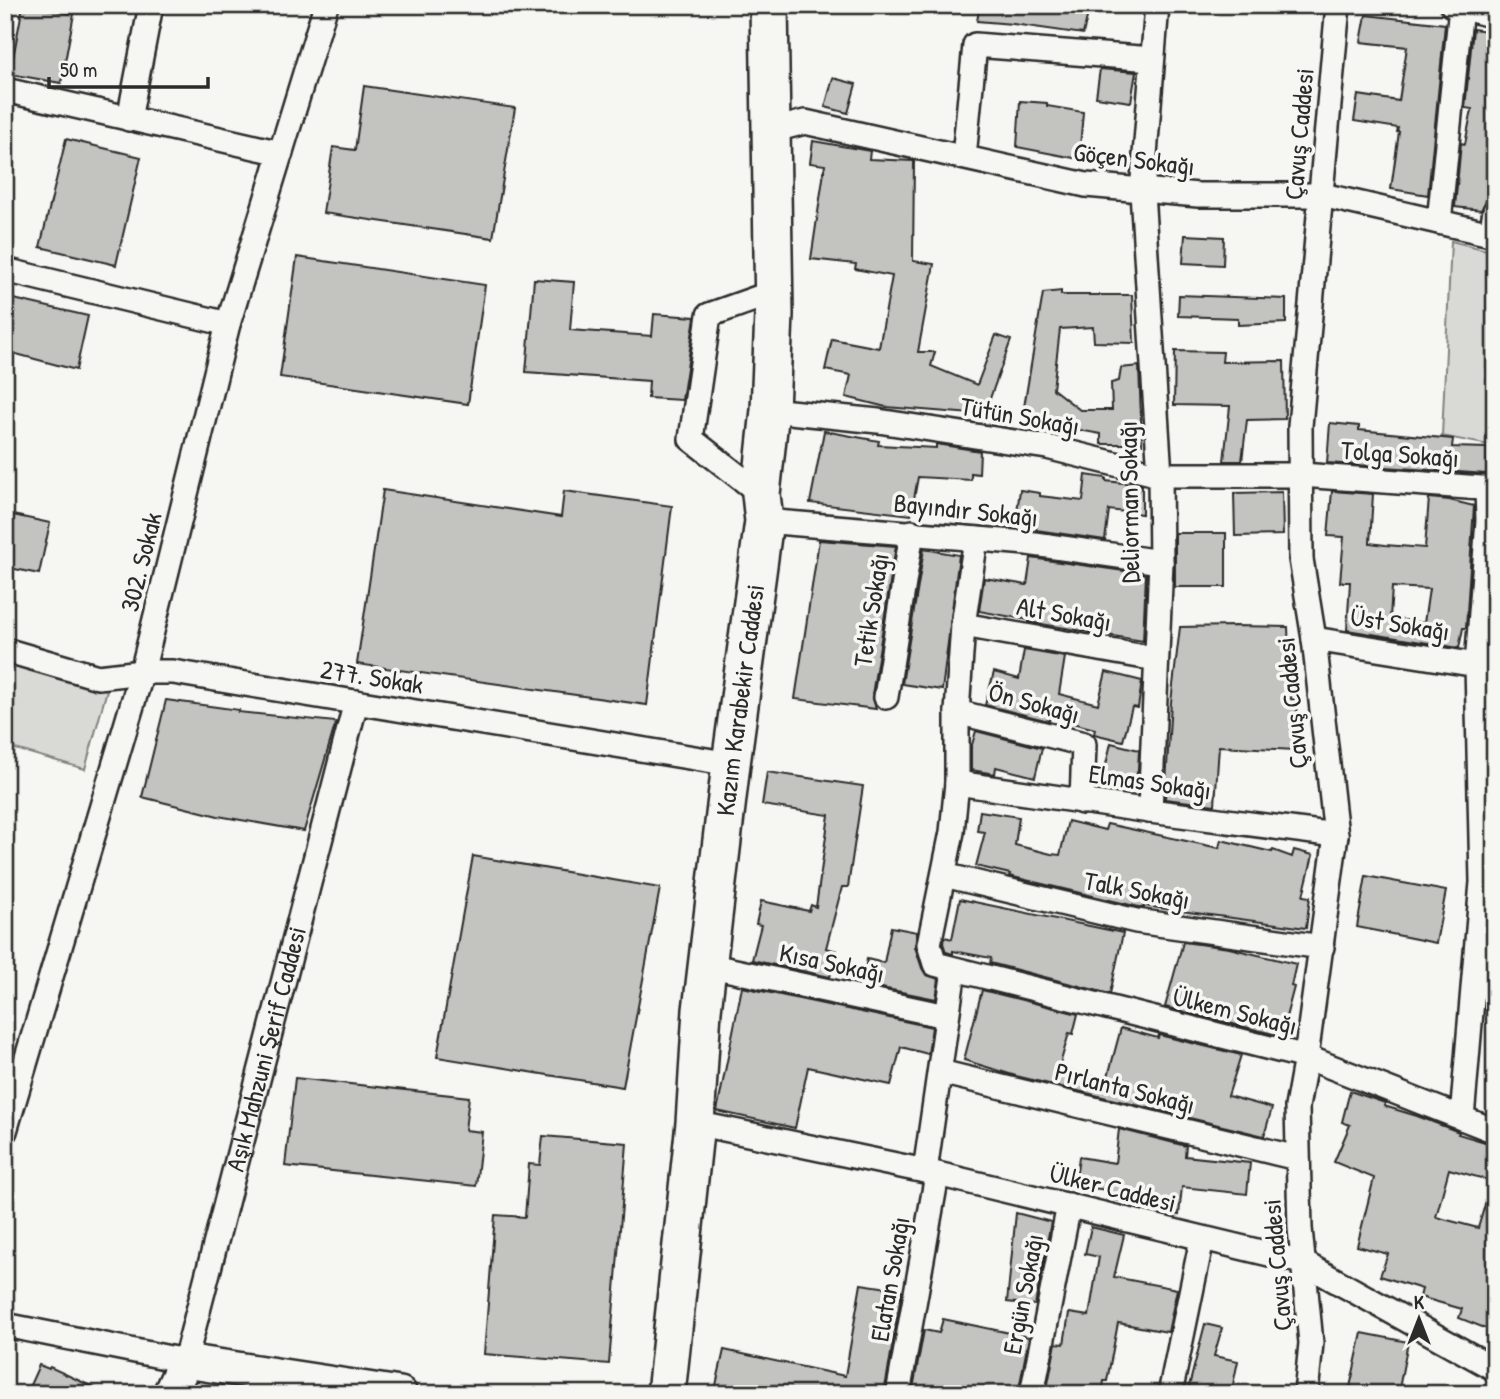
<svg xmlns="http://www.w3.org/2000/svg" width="1500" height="1399" viewBox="0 0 1500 1399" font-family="'Patrick Hand',sans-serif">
<rect width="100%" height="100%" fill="#f6f6f2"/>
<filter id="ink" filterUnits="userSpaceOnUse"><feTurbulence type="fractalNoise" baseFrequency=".0143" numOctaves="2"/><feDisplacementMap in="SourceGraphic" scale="14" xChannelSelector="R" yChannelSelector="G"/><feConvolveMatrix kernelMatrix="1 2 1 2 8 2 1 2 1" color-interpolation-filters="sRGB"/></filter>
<g filter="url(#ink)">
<path fill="#d9d9d5" stroke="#828280" stroke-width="2" d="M 1451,241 L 1495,252 L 1495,475 L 1488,475 L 1489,445 L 1442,436 Z
M 5,662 L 107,690 L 85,769 L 5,746 Z"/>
<path fill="#c3c3c0" stroke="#2b2b2b" stroke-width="2" fill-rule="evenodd" d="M 23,5 L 74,14 L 61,83 L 10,74 Z
M 980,5 L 1090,5 L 1083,34 L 1013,24 L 977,21 Z
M 1366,15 L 1445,24 L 1428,195 L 1391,189 L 1399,132 L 1397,132 L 1398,128 L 1354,121 L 1358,95 L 1399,101 L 1407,47 L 1361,42 Z
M 1473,29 L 1495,32 L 1495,157 L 1488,199 L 1481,210 L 1455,207 L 1461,143 L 1465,144 L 1472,109 L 1465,108 Z
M 1100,69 L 1136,72 L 1131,102 L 1096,97 Z
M 833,78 L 856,84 L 848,113 L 825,107 Z
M 364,86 L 515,108 L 493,238 L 323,213 L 333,147 L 355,150 Z
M 1020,101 L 1047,103 L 1047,106 L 1083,112 L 1079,159 L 1017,147 Z
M 66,139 L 141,157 L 116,265 L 40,247 Z
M 813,141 L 870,151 L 869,159 L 914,161 L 913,261 L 934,264 L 918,352 L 935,352 L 931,366 L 977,385 L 996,335 L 1011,340 L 984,415 L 886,407 L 846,397 L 851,375 L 825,370 L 832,339 L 879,348 L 892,276 L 855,269 L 856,264 L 811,259 L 825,165 L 810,163 Z
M 1185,235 L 1224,237 L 1223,265 L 1183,263 Z
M 297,257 L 485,285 L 468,404 L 280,377 Z
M 534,279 L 574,282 L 570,330 L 652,336 L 654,314 L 695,317 L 682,400 L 648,398 L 649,381 L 526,372 Z
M 1061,291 L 1061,295 L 1132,295 L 1134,343 L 1094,342 L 1093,327 L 1060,329 L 1053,389 L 1080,410 L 1112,410 L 1111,383 L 1119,381 L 1121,368 L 1139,366 L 1142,444 L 1101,444 L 1101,434 L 1073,429 L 1074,424 L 1022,419 L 1043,293 Z
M 1179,295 L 1286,299 L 1286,323 L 1238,325 L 1238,318 L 1178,316 Z
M 5,297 L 88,316 L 76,370 L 5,351 Z
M 1175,351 L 1223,352 L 1222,362 L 1284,361 L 1285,419 L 1247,420 L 1242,461 L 1224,461 L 1230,406 L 1174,405 Z
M 1330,423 L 1359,426 L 1359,430 L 1453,439 L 1452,447 L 1488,448 L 1487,474 L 1327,463 Z
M 824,431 L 879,441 L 878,445 L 936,448 L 936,444 L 980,451 L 979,474 L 971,473 L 971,480 L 918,477 L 911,515 L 810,503 Z
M 1086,475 L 1106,478 L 1106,481 L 1142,485 L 1142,514 L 1109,510 L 1105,540 L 1036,530 L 1037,521 L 1016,519 L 1020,490 L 1040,493 L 1040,496 L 1083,501 Z
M 383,490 L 561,517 L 564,491 L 672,506 L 647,705 L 357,664 Z
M 1332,491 L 1373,494 L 1370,543 L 1385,545 L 1425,548 L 1429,498 L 1449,500 L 1474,506 L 1466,628 L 1463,628 L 1459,648 L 1347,630 L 1350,582 L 1340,582 L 1344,537 L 1328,536 ZM 1392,587 L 1429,589 L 1424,623 L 1390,618 Z
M 1282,492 L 1283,535 L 1235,536 L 1234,493 Z
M 13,515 L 50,523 L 39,574 L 5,567 L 5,551 Z
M 1175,533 L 1226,533 L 1226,587 L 1175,587 Z
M 819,540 L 896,546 L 872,695 L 876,709 L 795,699 Z
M 924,549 L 959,555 L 942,690 L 902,684 Z
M 1031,558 L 1146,574 L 1143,641 L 1029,622 L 1029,620 L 979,611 L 984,578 L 1027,585 Z
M 1235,626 L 1288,627 L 1291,699 L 1298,700 L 1295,750 L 1219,746 L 1215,805 L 1165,799 L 1171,702 L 1180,627 Z
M 1024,650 L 1065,657 L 1059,694 L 1098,704 L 1106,672 L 1142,681 L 1138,708 L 1132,707 L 1123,741 L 1094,734 L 1095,729 L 1050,717 L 1049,721 L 985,705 L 994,672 L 1019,679 Z
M 166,700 L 239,710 L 238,712 L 336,722 L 304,831 L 218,816 L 142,797 Z
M 976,731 L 1042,748 L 1035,777 L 996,767 L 995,774 L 971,770 L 971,748 Z
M 1111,743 L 1139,750 L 1138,769 L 1132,793 L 1101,786 Z
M 767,772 L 863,786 L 848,887 L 842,887 L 826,948 L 837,951 L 830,977 L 752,960 L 761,925 L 756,924 L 761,901 L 809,911 L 811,905 L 816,907 L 829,815 L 762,805 Z
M 980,811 L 1019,817 L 1015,845 L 1051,854 L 1060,855 L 1068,821 L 1105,830 L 1107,824 L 1219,848 L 1221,840 L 1272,852 L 1273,850 L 1292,857 L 1294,850 L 1313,855 L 1303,896 L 1310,897 L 1306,928 L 1144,906 L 1144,908 L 1139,907 L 1009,876 L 1010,874 L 976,866 L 985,832 L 977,831 Z
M 473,856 L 660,888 L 623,1087 L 437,1057 Z
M 1366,876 L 1446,891 L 1436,943 L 1357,927 Z
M 960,899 L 1123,933 L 1110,994 L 990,963 L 991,958 L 953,951 L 953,954 L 946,952 L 943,943 L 945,937 L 952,939 Z
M 891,927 L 917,932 L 915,947 L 922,968 L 926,975 L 939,979 L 936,999 L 862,984 L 867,959 L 884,963 Z
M 1183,942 L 1229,948 L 1296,964 L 1291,986 L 1294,987 L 1281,1036 L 1165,1007 Z
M 742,987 L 932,1027 L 928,1054 L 901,1047 L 891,1085 L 808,1067 L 795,1128 L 717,1111 Z
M 982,990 L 1078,1014 L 1073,1034 L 1069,1033 L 1059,1068 L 1107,1080 L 1121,1028 L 1158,1038 L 1159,1035 L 1241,1055 L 1228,1096 L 1272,1108 L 1264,1136 L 1016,1076 L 964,1060 Z
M 295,1078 L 469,1097 L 465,1130 L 482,1132 L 476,1186 L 285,1166 Z
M 1350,1091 L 1385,1103 L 1384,1106 L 1417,1116 L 1459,1132 L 1458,1134 L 1495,1145 L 1495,1182 L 1449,1169 L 1436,1217 L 1478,1228 L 1490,1188 L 1495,1188 L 1495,1332 L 1459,1318 L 1462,1309 L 1420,1297 L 1422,1289 L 1380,1276 L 1388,1254 L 1357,1246 L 1374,1178 L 1334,1162 L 1350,1125 L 1342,1122 Z
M 1119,1129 L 1186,1146 L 1185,1156 L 1250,1163 L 1247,1194 L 1182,1187 L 1179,1215 L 1144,1209 L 1144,1203 L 1107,1199 L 1108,1190 L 1075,1186 L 1079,1157 L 1115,1163 Z
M 543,1136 L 627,1143 L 609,1364 L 484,1354 L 495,1215 L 525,1217 L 529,1164 L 540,1165 Z
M 1016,1213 L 1051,1222 L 1035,1305 L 1007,1302 Z
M 1091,1227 L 1124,1235 L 1114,1277 L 1177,1289 L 1168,1332 L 1118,1323 L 1107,1381 L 1104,1381 L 1102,1394 L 1046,1394 L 1056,1343 L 1064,1344 L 1069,1313 L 1089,1316 L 1099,1257 L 1085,1254 Z
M 861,1284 L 902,1290 L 884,1394 L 714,1394 L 724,1350 L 845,1376 Z
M 943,1319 L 1029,1337 L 1018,1394 L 985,1388 L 984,1394 L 912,1394 L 924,1330 L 939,1333 Z
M 1205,1324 L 1222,1328 L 1214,1356 L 1238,1361 L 1231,1394 L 1187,1394 Z
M 1362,1333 L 1408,1342 L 1398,1394 L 1381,1394 L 1350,1387 Z
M 39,1365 L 49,1369 L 50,1367 L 108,1394 L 26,1394 Z"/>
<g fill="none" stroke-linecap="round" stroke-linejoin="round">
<defs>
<g id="street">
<path d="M 1452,5 L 1495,16"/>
<path d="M 5,90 L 281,153"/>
<path d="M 129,119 L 151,5"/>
<path d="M 770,131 L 805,122 L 1086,185 L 1198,195 L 1322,195 L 1495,235"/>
<path d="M 964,157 L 975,45 L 1152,59"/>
<path d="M 1439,222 L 1461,7"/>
<path d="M 1491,234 L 1495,211"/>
<path d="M 5,270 L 228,324"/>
<path d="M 770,410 L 878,421 L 1047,447 L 1160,475 L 1301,475 L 1495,489"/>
<path d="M 761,494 L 691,439 L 709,315 L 774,292"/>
<path d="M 764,521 L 1027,543 L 1161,562"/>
<path d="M 976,539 L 963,625 L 957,712 L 957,783 L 952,832 L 929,944 L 935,964 L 1306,1057 L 1495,1131"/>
<path d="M 963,625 L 1156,659"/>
<path d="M 1314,639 L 1477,665"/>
<path d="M 5,650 L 98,677 L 142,672 L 173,672 L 731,764"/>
<path d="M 886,697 L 912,532"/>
<path d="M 957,712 L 1084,744 L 1082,802"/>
<path d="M 957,783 L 1150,811 L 1336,835"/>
<path d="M 1150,811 L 1161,562 L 1160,475 L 1142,192 L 1157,5"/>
<path d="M 944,875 L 1136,921 L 1322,947"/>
<path d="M 707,965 L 946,1016"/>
<path d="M 940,1072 L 1297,1158"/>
<path d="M 1462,1118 L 1482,882 L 1477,665 L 1488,520 L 1487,489"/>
<path d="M 695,1123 L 925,1171 L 1302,1262 L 1495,1369"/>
<path d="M 5,1131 L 142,672 L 228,324 L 326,5"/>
<path d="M 925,1171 L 954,970"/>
<path id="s1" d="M 5,1325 L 185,1361 L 356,702"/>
<path d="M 898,1394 L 937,1175"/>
<path d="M 1032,1394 L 1069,1205"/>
<path d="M 1170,1394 L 1202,1239"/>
<path d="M 1306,1394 L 1311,1343 L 1300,1228 L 1297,1107 L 1306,1057 L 1336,835 L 1314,639 L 1301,559 L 1300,426 L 1338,5"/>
</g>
<path id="secondary" d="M 170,1394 L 185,1361 L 400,1394"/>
<g id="primary">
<path id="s2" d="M 666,1394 L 695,1123 L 702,1010 L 731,764 L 764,521 L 761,494 L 770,410 L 774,314 L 769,5"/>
</g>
</defs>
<use href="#street" stroke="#2b2b2b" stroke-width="28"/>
<use href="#secondary" stroke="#2b2b2b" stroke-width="38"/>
<use href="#primary" stroke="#2b2b2b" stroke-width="42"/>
<use href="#street" stroke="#f6f6f2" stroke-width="23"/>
<use href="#secondary" stroke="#f6f6f2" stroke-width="33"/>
<use href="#primary" stroke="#f6f6f2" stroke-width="37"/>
</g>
</g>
<g text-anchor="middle" stroke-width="7" stroke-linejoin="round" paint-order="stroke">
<g font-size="26" fill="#2b2b2b" stroke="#f6f6f2">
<text transform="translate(1299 134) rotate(-85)" y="9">Çavuş Caddesi</text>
<text transform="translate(1134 159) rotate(7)" y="9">Göçen Sokağı</text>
<text transform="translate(1020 416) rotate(10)" y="9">Tütün Sokağı</text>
<text transform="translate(1400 454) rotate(4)" y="9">Tolga Sokağı</text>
<text transform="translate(1129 502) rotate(-91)" y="9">Deliorman Sokağı</text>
<text transform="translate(966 510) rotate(6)" y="9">Bayındır Sokağı</text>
<text transform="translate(141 562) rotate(-76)" y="9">302. Sokak</text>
<text transform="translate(871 610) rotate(-81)" y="9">Tetik Sokağı</text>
<text transform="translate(1064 614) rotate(10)" y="9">Alt Sokağı</text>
<text transform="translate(1400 624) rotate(9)" y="9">Üst Sokağı</text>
<text transform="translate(372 677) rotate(9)" y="9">277. Sokak</text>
<text dy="9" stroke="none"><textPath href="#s2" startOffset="698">Kazım Karabekir Caddesi</textPath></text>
<text transform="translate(1034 703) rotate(15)" y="9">Ön Sokağı</text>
<text transform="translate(1292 703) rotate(-96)" y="9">Çavuş Caddesi</text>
<text transform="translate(1150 782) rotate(8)" y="9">Elmas Sokağı</text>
<text transform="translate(1137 890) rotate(11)" y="9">Talk Sokağı</text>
<text transform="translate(832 963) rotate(12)" y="9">Kısa Sokağı</text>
<text transform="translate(1235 1011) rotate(14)" y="9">Ülkem Sokağı</text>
<text dy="9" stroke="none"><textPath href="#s1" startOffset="506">Aşık Mahzuni Şerif Caddesi</textPath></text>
<text transform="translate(1125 1088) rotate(14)" y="9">Pırlanta Sokağı</text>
<text transform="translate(1113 1188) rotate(14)" y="9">Ülker Caddesi</text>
<text transform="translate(1277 1265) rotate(-95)" y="9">Çavuş Caddesi</text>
<text transform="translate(890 1279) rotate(-80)" y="9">Elatan Sokağı</text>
<text transform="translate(1023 1294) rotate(-79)" y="9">Ergün Sokağı</text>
</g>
</g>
<rect width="1500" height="1399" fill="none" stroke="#f6f6f2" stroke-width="28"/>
<rect x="14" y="14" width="1472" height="1371" fill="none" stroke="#2b2b2b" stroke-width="2.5" filter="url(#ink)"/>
<g transform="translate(1419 1319)" stroke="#f6f6f2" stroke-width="5" paint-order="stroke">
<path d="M0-5L12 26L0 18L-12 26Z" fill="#2b2b2b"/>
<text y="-10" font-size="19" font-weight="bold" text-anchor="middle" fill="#2b2b2b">K</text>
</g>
<path d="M49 77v10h159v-10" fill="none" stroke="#2b2b2b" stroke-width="3.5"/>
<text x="60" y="77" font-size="21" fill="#2b2b2b" stroke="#f6f6f2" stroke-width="5" paint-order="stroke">50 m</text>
</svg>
